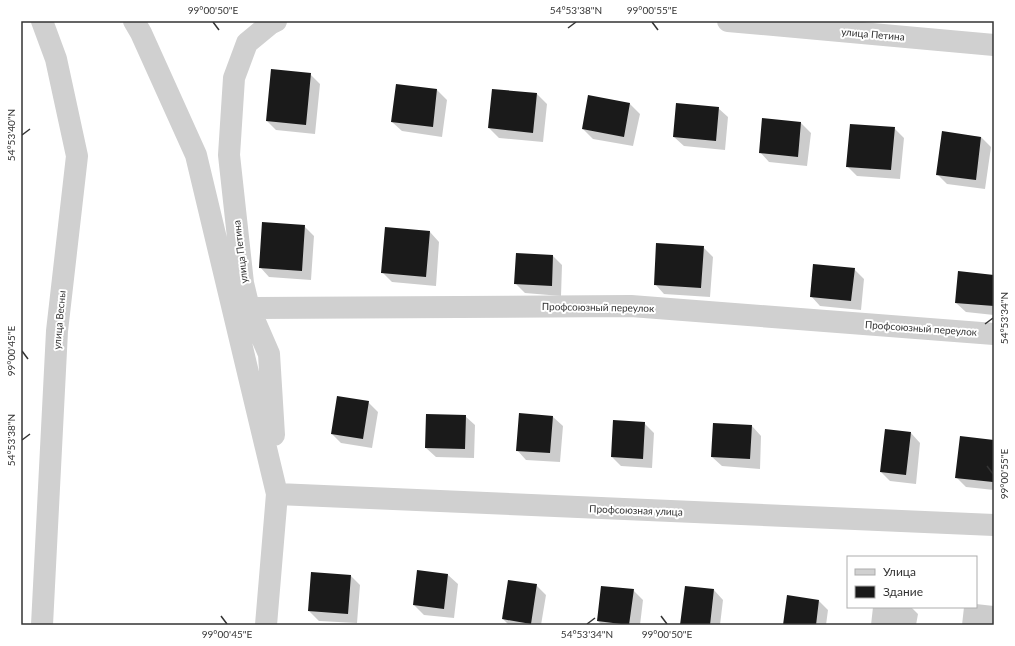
<svg xmlns="http://www.w3.org/2000/svg" width="1015" height="646" viewBox="0 0 1015 646" font-family="Lato,sans-serif">
<rect width="100%" height="100%" fill="#fff"/>
<path fill="#0003" d="M 310,74 L 320,84 L 315,134 L 276,130 L 267,121 Z
M 397,85 L 437,90 L 447,100 L 442,137 L 402,131 L 392,122 Z
M 493,90 L 537,94 L 547,104 L 543,142 L 499,138 L 489,128 Z
M 589,96 L 630,104 L 640,114 L 633,146 L 593,139 L 583,129 Z
M 718,108 L 728,117 L 725,150 L 684,146 L 674,137 Z
M 763,119 L 801,123 L 811,133 L 807,166 L 769,162 L 760,152 Z
M 894,128 L 904,138 L 900,179 L 857,176 L 847,166 Z
M 942,133 L 981,137 L 991,147 L 985,189 L 947,184 L 937,174 Z
M 304,226 L 314,236 L 311,280 L 269,277 L 260,267 Z
M 430,232 L 439,242 L 436,286 L 392,282 L 382,272 Z
M 703,247 L 713,257 L 710,297 L 664,294 L 655,284 Z
M 553,256 L 562,265 L 561,296 L 525,293 L 516,284 Z
M 854,269 L 864,279 L 861,310 L 820,306 L 811,296 Z
M 994,276 L 994,315 L 966,312 L 956,303 Z
M 368,402 L 378,412 L 372,448 L 341,443 L 332,434 Z
M 520,414 L 553,417 L 563,426 L 560,462 L 526,460 L 517,450 Z
M 465,416 L 475,425 L 474,458 L 436,457 L 426,448 Z
M 644,423 L 654,433 L 652,468 L 621,466 L 612,457 Z
M 752,426 L 761,436 L 760,469 L 722,466 L 712,457 Z
M 911,433 L 920,443 L 916,484 L 890,481 L 881,472 Z
M 994,441 L 994,490 L 966,487 L 956,477 Z
M 418,572 L 448,575 L 458,584 L 454,618 L 424,615 L 414,605 Z
M 351,576 L 360,585 L 357,623 L 319,621 L 309,611 Z
M 536,585 L 546,595 L 541,625 L 509,625 L 503,619 Z
M 633,590 L 643,600 L 640,625 L 602,625 L 598,621 Z
M 714,590 L 723,600 L 720,625 L 681,625 Z
M 819,601 L 828,610 L 826,625 L 784,625 Z
M 976,604 L 994,606 L 994,625 L 962,625 L 964,607 L 976,607 Z
M 873,607 L 911,607 L 918,614 L 916,625 L 871,625 Z"/>
<path fill="#1a1a1a" d="M 271,69 L 311,73 L 306,125 L 266,121 Z
M 396,84 L 437,89 L 433,127 L 391,122 Z
M 492,89 L 537,93 L 533,133 L 488,128 Z
M 588,95 L 630,103 L 624,137 L 582,129 Z
M 676,103 L 719,107 L 716,141 L 673,137 Z
M 762,118 L 801,122 L 798,157 L 759,153 Z
M 850,124 L 895,127 L 891,170 L 846,167 Z
M 942,131 L 981,137 L 976,180 L 936,175 Z
M 262,222 L 305,225 L 302,271 L 259,268 Z
M 385,227 L 430,231 L 426,277 L 381,273 Z
M 656,243 L 704,246 L 701,288 L 654,285 Z
M 516,253 L 553,255 L 552,286 L 514,284 Z
M 813,264 L 855,268 L 851,301 L 810,297 Z
M 958,271 L 994,275 L 994,306 L 955,303 Z
M 337,396 L 369,401 L 363,439 L 331,434 Z
M 519,413 L 553,416 L 550,453 L 516,451 Z
M 426,414 L 466,415 L 465,449 L 425,448 Z
M 613,420 L 645,422 L 643,459 L 611,457 Z
M 713,423 L 752,425 L 750,459 L 711,457 Z
M 885,429 L 911,432 L 906,475 L 880,472 Z
M 960,436 L 994,440 L 994,471 L 993,482 L 955,478 Z
M 417,570 L 448,574 L 444,609 L 413,605 Z
M 311,572 L 351,575 L 348,614 L 308,611 Z
M 508,580 L 537,584 L 531,624 L 502,619 Z
M 601,586 L 634,589 L 629,625 L 597,621 Z
M 685,586 L 714,589 L 710,625 L 680,625 Z
M 787,595 L 819,600 L 816,625 L 783,625 Z"/>
<g fill="none" stroke-linecap="round" stroke-linejoin="round">
<path stroke="#d0d0d0" stroke-width="22" d="M 134,21 L 141,33 L 196,155 L 277,494 L 266,625
M 728,21 L 994,45
M 249,308 L 631,306 L 994,334
M 274,435 L 269,354 L 249,308 L 243,283 L 229,155 L 234,78 L 247,43 L 270,24 L 276,21
M 277,494 L 994,525
M 42,625 L 57,331 L 77,156 L 56,59 L 42,21"/>
</g>
<path fill="none" stroke="#333" stroke-width="1.5" d="M 213,22 L 219,30M 652,22 L 658,30M 568,28 L 576,22M 22,135 L 30,129M 985,324 L 993,318M 22,351 L 28,359M 22,440 L 30,434M 987,466 L 993,474M 221,616 L 227,624M 661,616 L 667,624M 587,624 L 595,618"/>
<g text-anchor="middle" stroke-width="4" stroke-linejoin="round" paint-order="stroke">
<g font-size="10" fill="#333" stroke="#fff">
<text transform="translate(873 34) rotate(5)" y="4">улица Петина</text>
<text transform="translate(240 252) rotate(-97)" y="4">улица Петина</text>
<text transform="translate(598 307) rotate(1)" y="4">Профсоюзный переулок</text>
<text transform="translate(59 320) rotate(-85)" y="4">улица Весны</text>
<text transform="translate(921 328) rotate(4)" y="4">Профсоюзный переулок</text>
<text transform="translate(636 510) rotate(2)" y="4">Профсоюзная улица</text>
</g>
</g>
<rect width="1015" height="646" fill="none" stroke="#ffffff" stroke-width="44"/>
<rect x="847" y="556" width="130" height="52" fill="#ffffff" stroke="#adadad"/>
<rect x="855" y="569" width="20" height="6" fill="#d0d0d0" stroke="#adadad"/>
<text x="883" y="576" font-size="12" fill="#333333">Улица</text>
<rect x="855" y="586" width="20" height="12" fill="#1a1a1a" stroke="#adadad"/>
<text x="883" y="596" font-size="12" fill="#333333">Здание</text>
<rect x="22" y="22" width="971" height="602" fill="none" stroke="#333" stroke-width="1.5"/>
<g font-size="10" text-anchor="middle" fill="#333">
<text x="213" y="14">99°00'50"E</text>
<text x="576" y="14">54°53'38"N</text>
<text x="652" y="14">99°00'55"E</text>
<text transform="translate(11 135) rotate(-90)" y="4">54°53'40"N</text>
<text transform="translate(1004 318) rotate(-90)" y="4">54°53'34"N</text>
<text transform="translate(11 351) rotate(-90)" y="4">99°00'45"E</text>
<text transform="translate(11 440) rotate(-90)" y="4">54°53'38"N</text>
<text transform="translate(1004 474) rotate(-90)" y="4">99°00'55"E</text>
<text x="227" y="638">99°00'45"E</text>
<text x="587" y="638">54°53'34"N</text>
<text x="667" y="638">99°00'50"E</text>
</g>
</svg>
